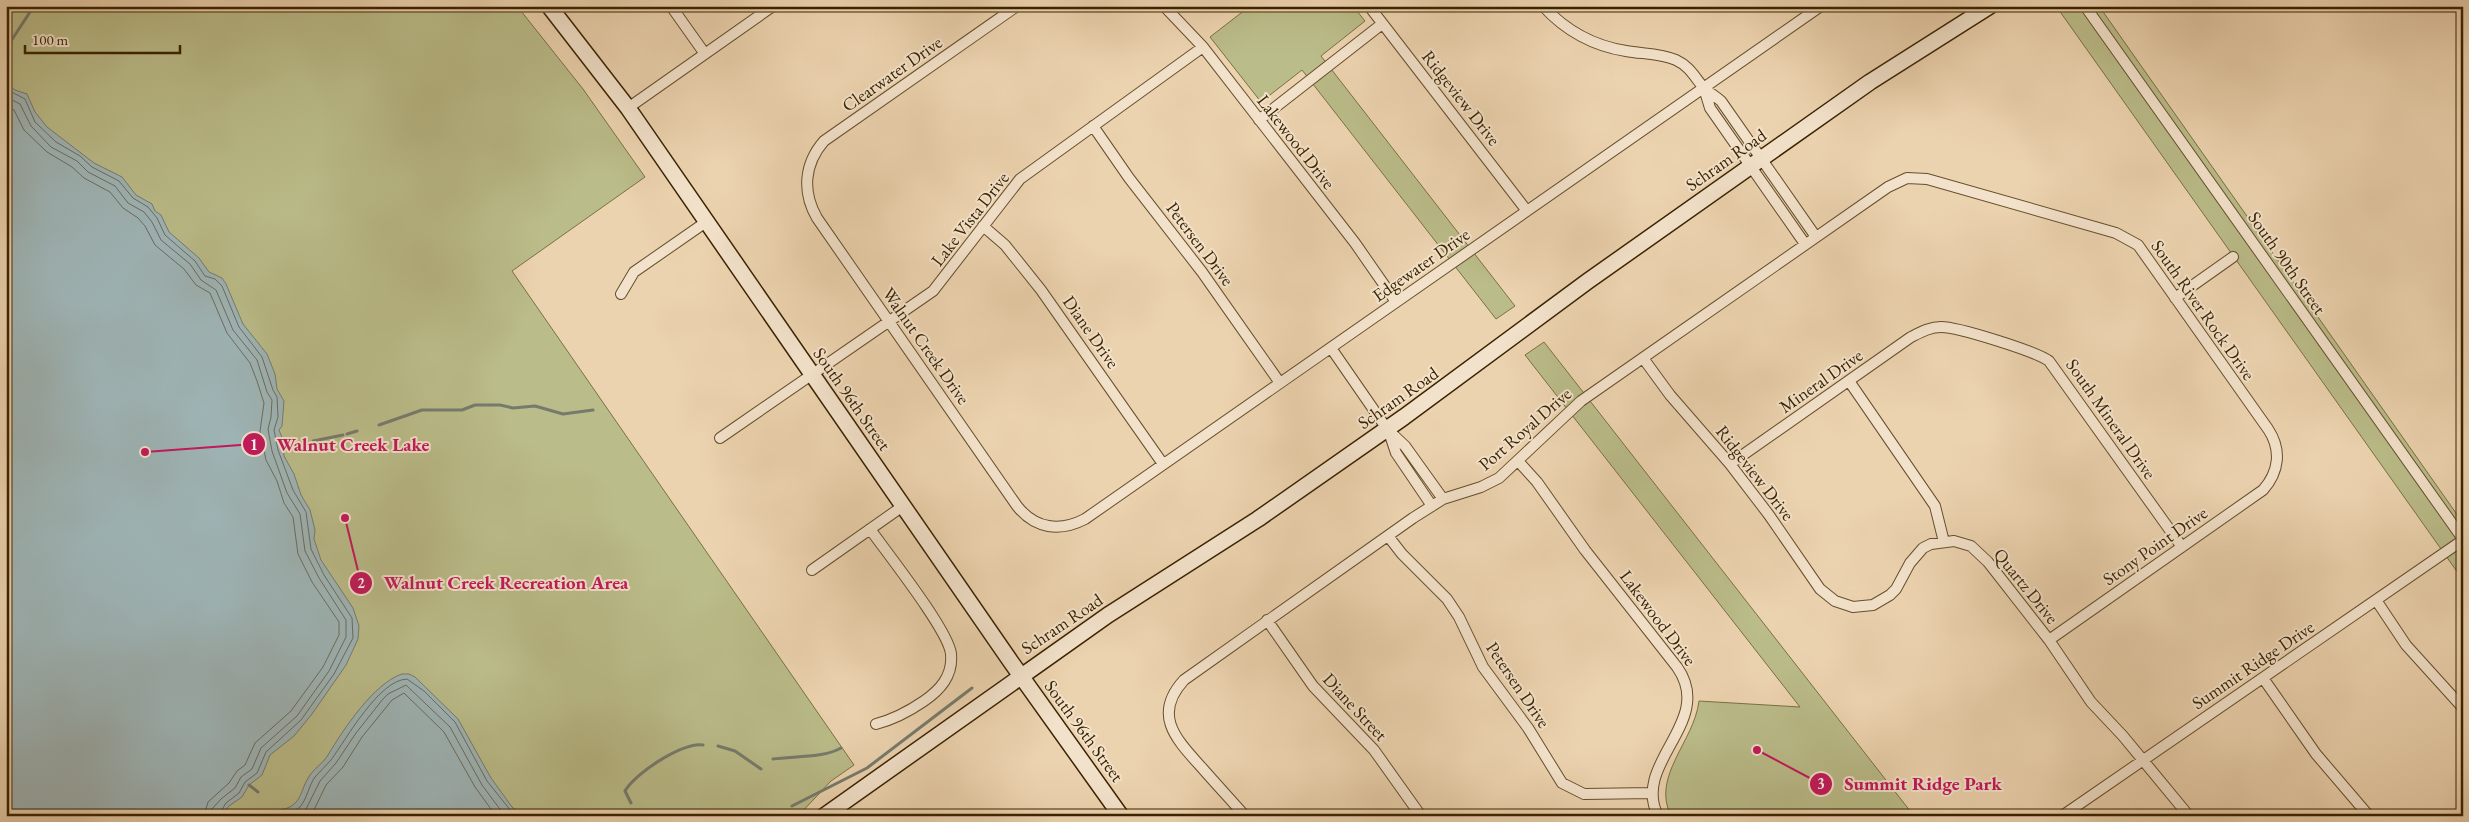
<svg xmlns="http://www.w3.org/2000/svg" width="2469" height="822" viewBox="0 0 2469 822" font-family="'EB Garamond',serif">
<rect width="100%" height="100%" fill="#ecd3af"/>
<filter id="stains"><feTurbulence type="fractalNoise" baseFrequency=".004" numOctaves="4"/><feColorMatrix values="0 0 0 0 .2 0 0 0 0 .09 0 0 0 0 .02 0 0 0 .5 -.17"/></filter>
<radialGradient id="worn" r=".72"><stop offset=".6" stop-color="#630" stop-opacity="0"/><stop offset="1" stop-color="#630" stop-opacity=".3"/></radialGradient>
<path fill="#babc89" stroke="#7a7044" d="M 6,6 L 517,6 L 583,89 L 645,177 L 512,271 L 854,765 L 831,781 L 799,815 L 791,810 L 782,816 L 6,816 Z
M 1250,6 L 1353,6 L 1365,21 L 1321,56 L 1515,306 L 1496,319 L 1302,70 L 1261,102 L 1210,37 Z
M 2056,6 L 2099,6 L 2463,523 L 2463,580 Z
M 1544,342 L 1914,816 L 1671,816 C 1651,776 1694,742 1699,701 L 1800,707 L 1525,355 Z"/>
<path fill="#9eb5b7" stroke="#767b6e" d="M 6,83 L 15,90 L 27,94 L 35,112 L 47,127 L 94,163 L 122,177 L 136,195 L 152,204 L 155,211 L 161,215 L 169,232 L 199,258 L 209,272 L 222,278 L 226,284 L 243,324 L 267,354 L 275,374 L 277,389 L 284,401 L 282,426 L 279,430 L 283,440 L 284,456 L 294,474 L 301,495 L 310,510 L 315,530 L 314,539 L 321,560 L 353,608 L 359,626 L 358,639 L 346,665 L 312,714 L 294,736 L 270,755 L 262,775 L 249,785 L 242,797 L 229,806 L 221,816 L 6,816 Z
M 402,674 L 409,674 L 415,677 L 458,719 L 491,778 L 512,807 L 523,816 L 278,816 L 281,810 C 303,805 299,791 310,775 C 316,767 324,762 328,755 C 343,730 374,683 402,674 Z"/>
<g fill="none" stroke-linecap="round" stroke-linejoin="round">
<path stroke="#6c6c5c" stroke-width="1" d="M 6,89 L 25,99 L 35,122 L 56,142 L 80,156 L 92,167 L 119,181 L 133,198 L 148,207 L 157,218 L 165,235 L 195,261 L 205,276 L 215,279 L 222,286 L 239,327 L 262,357 L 273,390 L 277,397 L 278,417 L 274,430 L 278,450 L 293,490 L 306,512 L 311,549 L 324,575 L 352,618 L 353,638 L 334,674 L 301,720 L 266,752 L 257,773 L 245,782 L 239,793 L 226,803 L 218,816
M 6,97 L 20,104 L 31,126 L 51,147 L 77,161 L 88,172 L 115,186 L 128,203 L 144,212 L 152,222 L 161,240 L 190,264 L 201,280 L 216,290 L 233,330 L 257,360 L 267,392 L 272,400 L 271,417 L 268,429 L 272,451 L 287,493 L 300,514 L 305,551 L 319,578 L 346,620 L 346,637 L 329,671 L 297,716 L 261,748 L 252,769 L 241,777 L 235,788 L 221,799 L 212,809 L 211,816
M 6,106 L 14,110 L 24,130 L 47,152 L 72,167 L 84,178 L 110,192 L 123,208 L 138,218 L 145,226 L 155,245 L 184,269 L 196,285 L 210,293 L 227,333 L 250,363 L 257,381 L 264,403 L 260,431 L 266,460 L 277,481 L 284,503 L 293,517 L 298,554 L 312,582 L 339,622 L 339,635 L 323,667 L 291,711 L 255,743 L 245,765 L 237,771 L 229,783 L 208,802 L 204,816
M 283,816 C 289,813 295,812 300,807 C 307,799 309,785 315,777 C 320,771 326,766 331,760 C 347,738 379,680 407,679 L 424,691 L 455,722 L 487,781 L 515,816
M 299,816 L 306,809 L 320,781 L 336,763 L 356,733 L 383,699 L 388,694 L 406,685 L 450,727 L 482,785 L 505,816
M 311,816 L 326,785 L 343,767 L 362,737 L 392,700 L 404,693 L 444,732 L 475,787 L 496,816"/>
<path stroke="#767b6e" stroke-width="3" d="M 6,66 L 11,41 L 34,6
M 379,425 L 422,410 L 462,410 L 475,405 L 500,405 L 513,408 L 535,406 L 563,414 L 593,410
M 347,434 L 357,431
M 313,441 L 343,435
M 283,448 L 307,442
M 718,746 L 735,751 L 761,769
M 773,759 C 793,756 824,758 841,748
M 249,785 L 258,792
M 631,803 L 625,791 C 635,773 683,742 703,745
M 792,806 L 867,768 L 972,688
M 614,816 L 614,815"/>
<defs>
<path id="street" d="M 671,6 L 705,54
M 1017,6 L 824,141 C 804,164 802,192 817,218 L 1017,506 C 1035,529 1060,532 1085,519 L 1821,6
M 1164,6 L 1203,47 L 1355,243 L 1396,302
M 1369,6 L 1527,211
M 1543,6 C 1565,30 1594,46 1626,51 C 1642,54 1660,53 1676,60 C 1689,66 1694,76 1703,87 C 1708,92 1715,96 1721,101 L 1816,237
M 2085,6 L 2463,539
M 1704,88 L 1710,108 L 1805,244
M 628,108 L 773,6
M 1259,120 L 1382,24
M 1093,126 L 1129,178 L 1202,272 L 1280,383
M 983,226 L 1005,245 L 1041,290 L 1163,464
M 621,294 L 634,272 L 706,222
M 2175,298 L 2233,257
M 1331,348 L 1387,429 L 1405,446 L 1443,499
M 1643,358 L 1670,395 L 1730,464 L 1769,515 L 1820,589 L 1835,601 L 1853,607 L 1873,605 L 1890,595 L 1896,589 L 1910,563 L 1923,548 L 1931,544 L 1954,541 L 1971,546 L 1988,562 L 2049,640 L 2091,702 L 2123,736 L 2189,816
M 1849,381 L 1935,506 L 1944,542
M 1389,432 L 1396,453 L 1432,506
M 720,438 L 933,291 L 1020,179 L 1203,47
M 1518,461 L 1537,482 L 1585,550 L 1677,667 C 1716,722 1631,762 1658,816
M 1730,464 L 1911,337 C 1921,332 1930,327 1941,327 C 1958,327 2035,351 2049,361 L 2182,547
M 870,529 C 887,553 949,631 951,654 C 953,676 940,690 924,701 C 908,712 895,719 876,724
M 1388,536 L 1402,554 L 1447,599 L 1459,617 L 1483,667 L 1528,728 L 1562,783 L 1584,794 L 1652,793
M 812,570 L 903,506
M 2376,600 L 2406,645 L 2463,708
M 1267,620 L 1313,686 L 1374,750 L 1421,816
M 2263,678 L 2316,754 L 2369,816
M 1245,816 C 1231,800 1217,785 1203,769 C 1178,741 1151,716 1184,680 L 1413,518 L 1443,499 L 1481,487 L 1499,478 L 1581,401 L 1888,187 L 1907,178 L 1927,179 L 2116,233 L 2138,245 L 2268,429 C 2282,450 2279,472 2263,490 L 2049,640
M 2062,816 L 2463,540"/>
<path id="secondary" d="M 549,6 L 628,108 L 1011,662 L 1121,816
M 824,816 L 1108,615 L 1258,519 L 1404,417 L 1588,281 L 1870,82 L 1990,6"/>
</defs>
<use href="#street" stroke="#664f2c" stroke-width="12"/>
<use href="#secondary" stroke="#392300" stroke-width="18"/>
<use href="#street" stroke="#f3e2cb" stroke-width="10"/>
<use href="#secondary" stroke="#f3e2cb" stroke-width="15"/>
</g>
<g text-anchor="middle" stroke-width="4" stroke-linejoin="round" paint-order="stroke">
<g font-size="18" fill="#392300" stroke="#f3e2cb">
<text transform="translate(892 74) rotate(-35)" y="6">Clearwater Drive</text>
<text transform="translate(1461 98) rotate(52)" y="6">Ridgeview Drive</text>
<text transform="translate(1296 142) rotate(52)" y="6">Lakewood Drive</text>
<text transform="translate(1726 160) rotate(-35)" y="6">Schram Road</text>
<text transform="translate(970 219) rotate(-52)" y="6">Lake Vista Drive</text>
<text transform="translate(1200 244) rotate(53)" y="6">Petersen Drive</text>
<text transform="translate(2287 263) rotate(55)" y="6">South 90th Street</text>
<text transform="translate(1421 265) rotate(-35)" y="6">Edgewater Drive</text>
<text transform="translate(2203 310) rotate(55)" y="6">South River Rock Drive</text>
<text transform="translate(1091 332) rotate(55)" y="6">Diane Drive</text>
<text transform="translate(926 346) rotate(55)" y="6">Walnut Creek Drive</text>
<text transform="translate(1821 381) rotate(-35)" y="6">Mineral Drive</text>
<text transform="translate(1398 398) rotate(-35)" y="6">Schram Road</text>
<text transform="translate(852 399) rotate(55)" y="6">South 96th Street</text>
<text transform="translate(2111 419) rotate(55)" y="6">South Mineral Drive</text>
<text transform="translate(1525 429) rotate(-41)" y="6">Port Royal Drive</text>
<text transform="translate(1755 473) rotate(52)" y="6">Ridgeview Drive</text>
<text transform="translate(2155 546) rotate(-35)" y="6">Stony Point Drive</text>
<text transform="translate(2026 586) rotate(51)" y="6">Quartz Drive</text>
<text transform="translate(1658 618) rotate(53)" y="6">Lakewood Drive</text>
<text transform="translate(1062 624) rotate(-34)" y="6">Schram Road</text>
<text transform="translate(2253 665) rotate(-34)" y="6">Summit Ridge Drive</text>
<text transform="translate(1518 685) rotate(56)" y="6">Petersen Drive</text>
<text transform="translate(1355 707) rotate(47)" y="6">Diane Street</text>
<text transform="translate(1084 731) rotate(54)" y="6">South 96th Street</text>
</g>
</g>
<path fill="none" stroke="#c2185b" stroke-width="2" d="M145 452L254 444M345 518L361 583M1757 750L1821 784"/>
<g fill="#c2185b" stroke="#f3e2cb" stroke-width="2">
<circle cx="145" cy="452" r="5"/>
<circle cx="345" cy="518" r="5"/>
<circle cx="1757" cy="750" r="5"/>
<circle cx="254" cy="444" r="12"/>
<circle cx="361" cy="583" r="12"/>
<circle cx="1821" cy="784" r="12"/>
</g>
<g font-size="15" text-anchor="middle" font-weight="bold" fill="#fff">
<text x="254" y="450">1</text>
<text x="361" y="588">2</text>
<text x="1821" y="789">3</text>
</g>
<g font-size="19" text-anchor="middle" font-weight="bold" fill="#c2185b" stroke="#f3e2cb" stroke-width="4" stroke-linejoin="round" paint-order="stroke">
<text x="353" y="451">Walnut Creek Lake</text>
<text x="506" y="589">Walnut Creek Recreation Area</text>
<text x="1923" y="790">Summit Ridge Park</text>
</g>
<rect width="2469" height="822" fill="none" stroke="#ecd3af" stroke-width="25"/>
<rect x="8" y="8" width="2454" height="807" fill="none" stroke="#392300" stroke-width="2.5"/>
<rect x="12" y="12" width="2444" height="797" fill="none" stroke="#392300"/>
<path d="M25 45v8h155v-8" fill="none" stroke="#392300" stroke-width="2.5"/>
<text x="32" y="45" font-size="15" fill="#392300" stroke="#f3e2cb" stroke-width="4" paint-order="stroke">100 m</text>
<rect width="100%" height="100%" filter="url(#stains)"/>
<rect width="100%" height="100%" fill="url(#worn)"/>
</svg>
